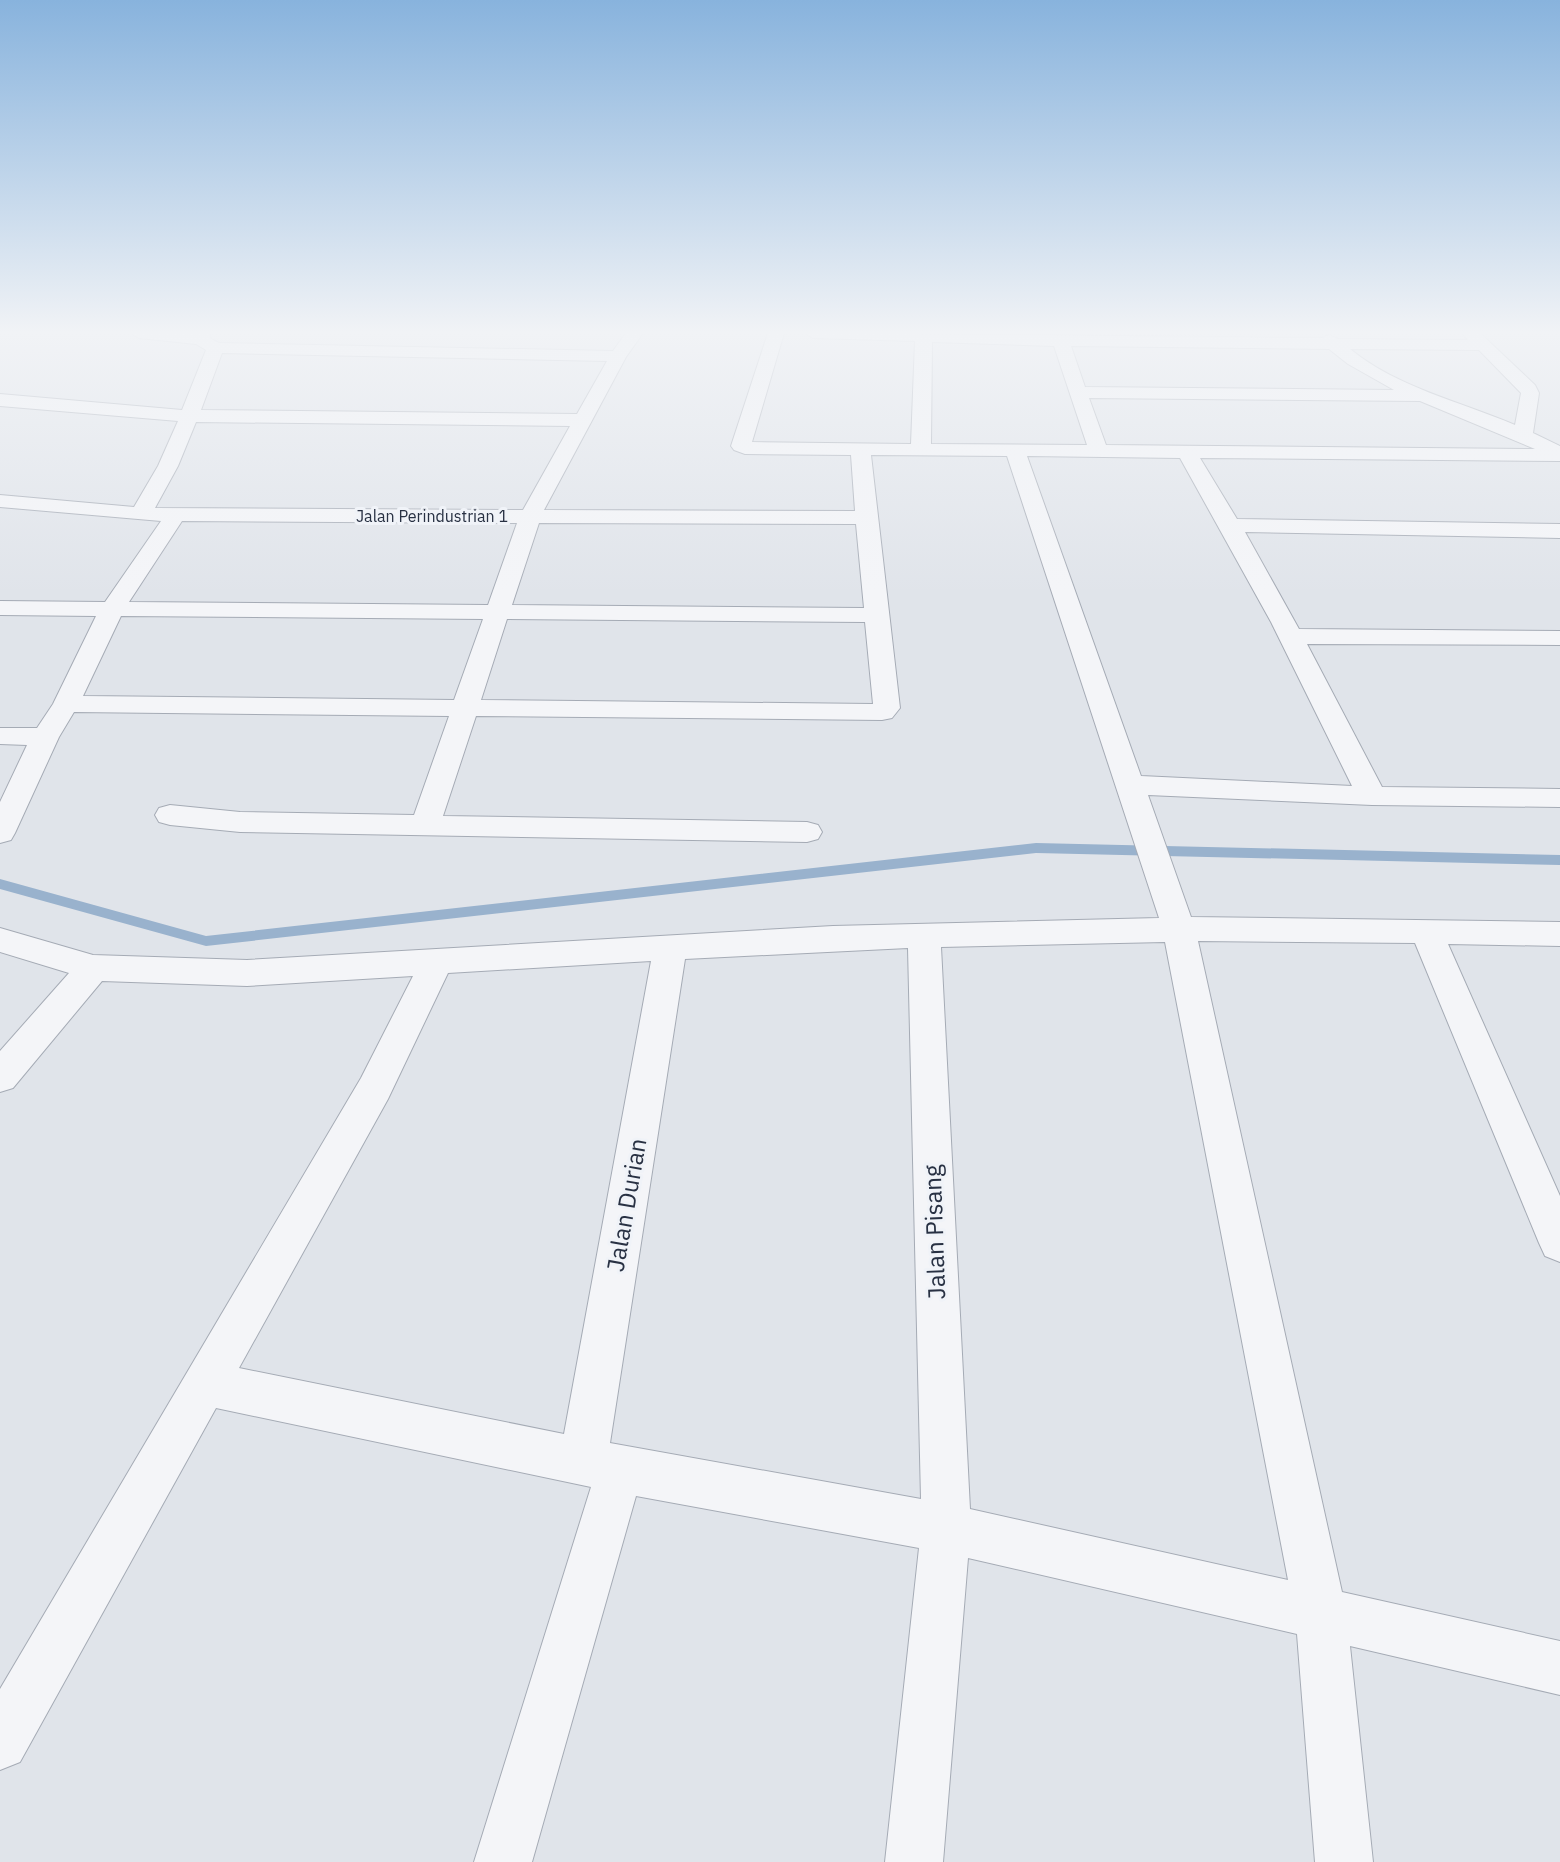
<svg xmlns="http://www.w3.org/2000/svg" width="1560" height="1862" viewBox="0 0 1560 1862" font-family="'IBM Plex Sans',sans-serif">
<rect width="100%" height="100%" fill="#e0e4ea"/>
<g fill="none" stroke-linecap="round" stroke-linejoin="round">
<path fill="#99b2cd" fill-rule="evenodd" d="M 1036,843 L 1560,855 L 1560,865 L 1036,853 L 206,946 L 0,889 L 0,879 L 206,936 Z"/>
<defs>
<path id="street" d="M 131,333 L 209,333 L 211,339 L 219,343 L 613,351 L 626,333 L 643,333 L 626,357 L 544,510 L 855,511 L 851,455 L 745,454 L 734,450 L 731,446 L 768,333 L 784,333 L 752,442 L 911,444 L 915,341 L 813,338 L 805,333 L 1322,338 L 1329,335 L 1338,339 L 1468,340 L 1462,333 L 1480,333 L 1535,385 L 1539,393 L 1533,433 L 1560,446 L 1560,461 L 1200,458 L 1237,519 L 1560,524 L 1560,538 L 1245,532 L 1299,629 L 1560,631 L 1560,645 L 1307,644 L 1382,787 L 1560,789 L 1560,807 L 1372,805 L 1148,795 L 1191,917 L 1560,922 L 1560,946 L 1448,944 L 1560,1196 L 1560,1262 L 1545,1256 L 1539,1243 L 1415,943 L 1198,941 L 1342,1592 L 1560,1641 L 1560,1695 L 1350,1646 L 1373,1862 L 1315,1862 L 1297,1634 L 968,1558 L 943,1862 L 885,1862 L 919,1548 L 636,1496 L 532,1862 L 474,1862 L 591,1487 L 216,1408 L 20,1762 L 0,1770 L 0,1689 L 361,1078 L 413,976 L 247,986 L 102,981 L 13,1088 L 0,1092 L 0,1051 L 69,973 L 0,952 L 0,928 L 93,955 L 247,960 L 833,926 L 1159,918 L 1007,456 L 871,455 L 900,708 L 892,718 L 882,720 L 476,716 L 443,816 L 807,822 L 818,825 L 822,832 L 818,839 L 807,842 L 240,832 L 170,825 L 159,822 L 155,815 L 159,808 L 170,805 L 240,812 L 414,815 L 449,716 L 74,712 L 59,737 L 15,833 L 11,840 L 0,843 L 0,802 L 27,745 L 0,744 L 0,728 L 37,728 L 53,704 L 96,616 L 0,615 L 0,601 L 105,602 L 161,521 L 0,507 L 0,495 L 134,507 L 158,466 L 178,421 L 0,406 L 0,394 L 182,410 L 206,350 L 196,344 L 139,338 ZM 932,342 L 1054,346 L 1087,445 L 931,444 ZM 1071,346 L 1329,349 L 1348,364 L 1394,390 L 1085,387 ZM 1350,349 L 1479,350 L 1521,393 L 1515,425 C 1459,401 1398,388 1350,349 ZM 222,353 L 607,361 L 577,414 L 201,410 ZM 1089,398 L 1420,401 L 1535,449 L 1106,445 ZM 196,422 L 570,426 L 523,510 L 155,508 L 178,466 ZM 1027,456 L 1180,458 L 1271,622 L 1352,786 L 1141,776 ZM 182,521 L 517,523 L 488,605 L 129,602 ZM 539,523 L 856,524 L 864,608 L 512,605 ZM 121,616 L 483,619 L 454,700 L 83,696 ZM 507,619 L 865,622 L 873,704 L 481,700 ZM 1165,942 L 1288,1580 L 970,1509 L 941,947 ZM 908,948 L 921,1499 L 610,1443 L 685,959 ZM 651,961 L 564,1434 L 239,1368 L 388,1099 L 448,973 Z"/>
</defs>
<use href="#street" stroke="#a5abb5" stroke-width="2"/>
<use href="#street" fill="#f4f5f8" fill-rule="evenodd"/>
</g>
<linearGradient id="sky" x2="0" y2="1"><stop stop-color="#88b3dd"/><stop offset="0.56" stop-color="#f1f3f6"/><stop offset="1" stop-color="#f1f3f6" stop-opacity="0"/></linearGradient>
<rect width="1560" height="594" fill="url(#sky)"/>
<g text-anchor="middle" stroke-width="6" stroke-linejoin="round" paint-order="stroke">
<g font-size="16" fill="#283143" stroke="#f0f3f8">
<text x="432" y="522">Jalan Perindustrian 1</text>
</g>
<g font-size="24" fill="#283143" stroke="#f0f3f8">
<text transform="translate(627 1205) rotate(-80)" y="8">Jalan Durian</text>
<text transform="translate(935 1232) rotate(-92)" y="8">Jalan Pisang</text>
</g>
</g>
</svg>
